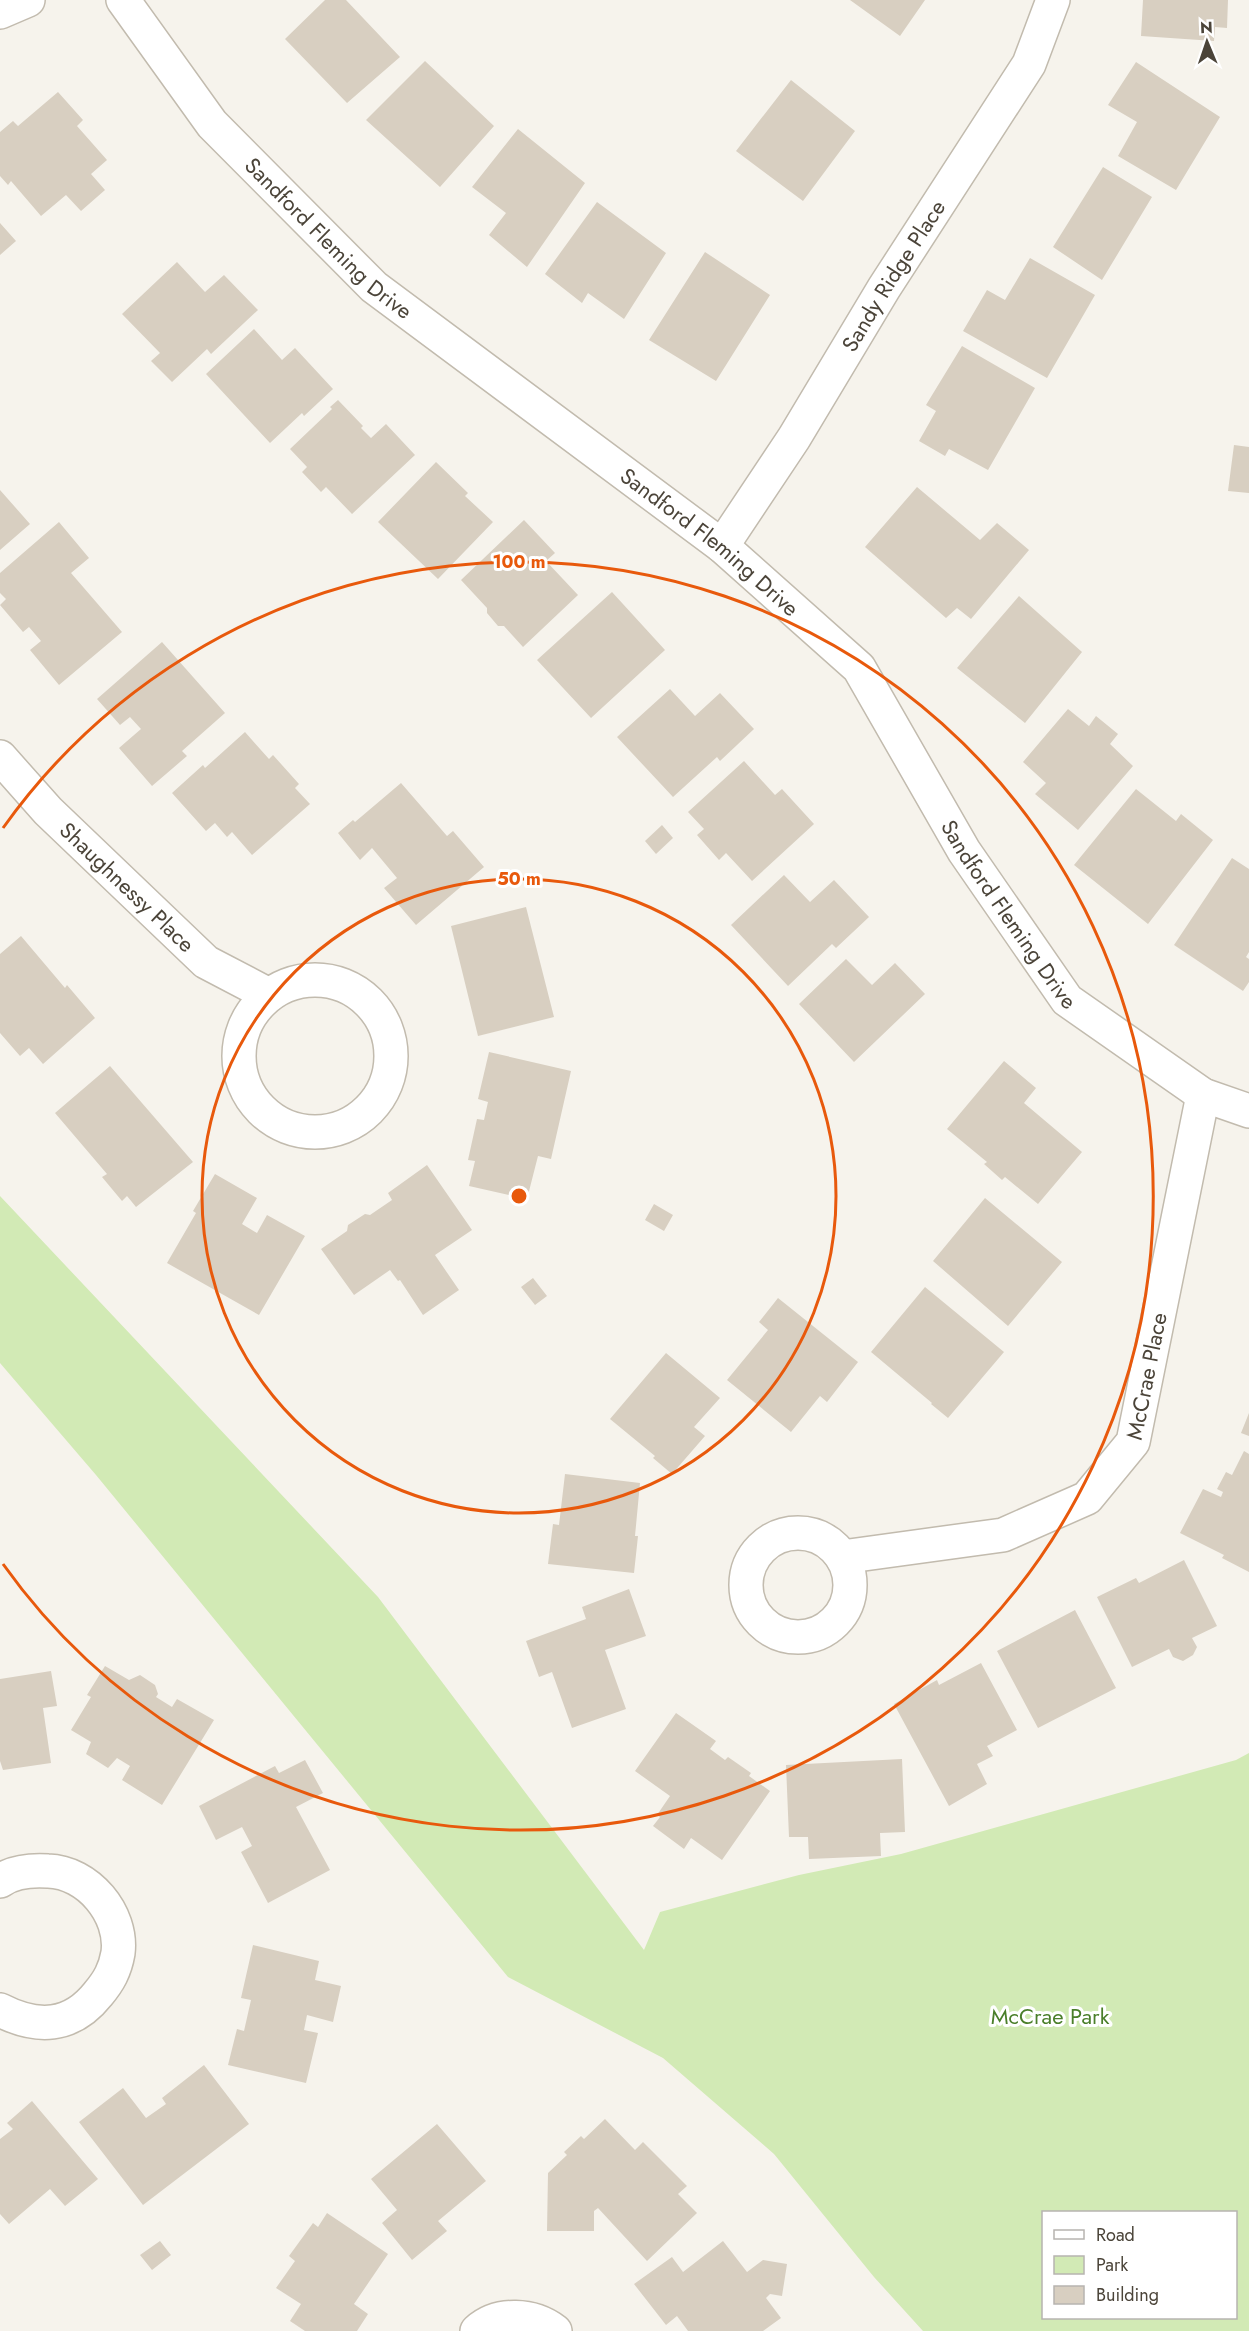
<svg xmlns="http://www.w3.org/2000/svg" width="1249" height="2331" viewBox="0 0 1249 2331" font-family="Jost,sans-serif">
<rect width="100%" height="100%" fill="#f6f3ec"/>
<path fill="#d2eab5" fill-rule="evenodd" d="M 0,1196 L 378,1597 L 644,1950 L 660,1912 L 799,1875 L 901,1854 L 1236,1760 L 1249,1753 L 1249,2331 L 923,2331 L 874,2277 L 774,2154 L 663,2058 L 508,1977 L 96,1475 L 0,1363 ZM 1044,2212 L 1236,2212 L 1236,2318 L 1044,2318 Z"/>
<path fill="#d8cfc1" d="M 325,0 L 346,0 L 400,57 L 347,103 L 285,39 Z
M 850,0 L 925,0 L 900,36 Z
M 1143,0 L 1228,0 L 1227,28 L 1215,27 L 1214,41 L 1141,36 Z
M 425,61 L 494,126 L 440,187 L 366,120 Z
M 1136,62 L 1220,117 L 1176,190 L 1118,156 L 1137,122 L 1108,105 Z
M 791,80 L 855,131 L 803,201 L 736,151 Z
M 58,92 L 83,120 L 77,126 L 107,160 L 91,174 L 105,190 L 81,211 L 66,195 L 41,216 L 11,181 L 8,185 L 0,176 L 0,132 L 13,121 L 18,126 Z
M 518,129 L 585,183 L 527,267 L 489,235 L 506,213 L 472,187 Z
M 1103,167 L 1152,197 L 1102,280 L 1053,247 Z
M 597,202 L 666,253 L 624,319 L 588,293 L 582,303 L 545,274 Z
M 0,223 L 16,241 L 0,255 Z
M 705,252 L 770,295 L 716,381 L 649,340 Z
M 1030,258 L 1095,295 L 1047,378 L 963,331 L 987,290 L 1005,300 Z
M 177,262 L 205,292 L 224,275 L 258,310 L 211,354 L 207,349 L 172,382 L 151,361 L 160,353 L 122,314 Z
M 254,329 L 282,360 L 295,348 L 333,389 L 304,416 L 302,413 L 270,443 L 206,374 Z
M 962,346 L 1035,388 L 988,470 L 949,449 L 945,456 L 919,441 L 936,411 L 926,405 Z
M 338,400 L 363,426 L 361,428 L 371,438 L 386,424 L 415,455 L 352,514 L 326,487 L 321,492 L 302,472 L 307,467 L 290,449 L 332,409 L 330,407 Z
M 1234,445 L 1249,447 L 1249,493 L 1228,491 Z
M 436,462 L 468,493 L 465,496 L 493,522 L 438,579 L 378,522 Z
M 917,487 L 980,540 L 997,523 L 1029,550 L 971,619 L 957,608 L 946,618 L 865,547 Z
M 0,490 L 30,524 L 0,550 Z
M 524,520 L 555,553 L 546,561 L 578,595 L 523,647 L 504,626 L 498,626 L 487,613 L 487,608 L 461,580 Z
M 59,522 L 89,558 L 71,573 L 122,632 L 59,685 L 30,650 L 41,641 L 29,627 L 23,632 L 0,605 L 6,599 L 0,593 L 0,573 Z
M 612,592 L 665,650 L 591,718 L 537,660 Z
M 1019,596 L 1082,652 L 1025,723 L 957,668 Z
M 162,642 L 225,713 L 182,751 L 187,756 L 152,786 L 119,748 L 141,729 L 130,717 L 120,725 L 97,699 Z
M 670,689 L 695,716 L 720,693 L 754,729 L 720,761 L 717,757 L 673,797 L 617,737 Z
M 1068,709 L 1089,726 L 1096,716 L 1118,734 L 1110,744 L 1133,766 L 1078,830 L 1035,794 L 1046,783 L 1023,762 Z
M 245,732 L 269,759 L 273,755 L 299,784 L 295,788 L 310,804 L 252,855 L 232,832 L 227,837 L 215,823 L 206,831 L 172,793 L 203,765 L 205,768 Z
M 744,761 L 775,795 L 782,789 L 814,824 L 752,881 L 726,853 L 719,860 L 697,835 L 704,829 L 688,812 Z
M 401,783 L 447,836 L 453,831 L 484,867 L 416,925 L 384,888 L 397,878 L 372,848 L 360,860 L 338,833 L 353,820 L 355,822 Z
M 1136,789 L 1176,821 L 1181,814 L 1213,840 L 1148,924 L 1074,865 Z
M 662,825 L 673,838 L 656,854 L 645,841 Z
M 1232,858 L 1249,869 L 1249,952 L 1246,957 L 1249,959 L 1249,982 L 1243,991 L 1174,945 Z
M 784,875 L 810,902 L 834,880 L 869,917 L 836,948 L 832,944 L 788,986 L 731,925 Z
M 526,907 L 554,1017 L 478,1036 L 451,926 Z
M 21,936 L 65,988 L 67,985 L 95,1018 L 43,1064 L 29,1048 L 20,1056 L 0,1033 L 0,954 Z
M 846,959 L 872,985 L 895,963 L 925,994 L 854,1062 L 799,1004 Z
M 489,1052 L 571,1071 L 551,1159 L 538,1156 L 527,1199 L 469,1186 L 475,1161 L 468,1160 L 477,1119 L 484,1120 L 488,1102 L 478,1099 Z
M 1004,1061 L 1036,1088 L 1024,1103 L 1082,1152 L 1038,1204 L 1005,1177 L 1002,1180 L 984,1164 L 987,1162 L 947,1129 Z
M 110,1066 L 193,1162 L 136,1207 L 127,1196 L 122,1201 L 102,1177 L 107,1174 L 55,1113 Z
M 427,1165 L 472,1230 L 435,1255 L 459,1290 L 423,1315 L 400,1280 L 398,1281 L 390,1270 L 354,1295 L 321,1249 L 347,1231 L 348,1225 L 365,1214 L 370,1215 L 392,1200 L 388,1193 Z
M 215,1174 L 257,1198 L 242,1224 L 257,1233 L 267,1215 L 305,1236 L 259,1315 L 167,1263 L 196,1213 L 193,1211 Z
M 985,1198 L 1062,1262 L 1008,1326 L 933,1261 Z
M 654,1204 L 673,1215 L 664,1231 L 645,1220 Z
M 533,1278 L 547,1296 L 535,1305 L 521,1287 Z
M 925,1287 L 1004,1352 L 948,1418 L 931,1404 L 932,1403 L 871,1352 Z
M 778,1298 L 858,1362 L 827,1402 L 820,1396 L 791,1432 L 727,1380 L 768,1330 L 759,1322 Z
M 666,1353 L 720,1398 L 694,1427 L 705,1436 L 672,1474 L 653,1458 L 655,1456 L 610,1419 Z
M 1249,1413 L 1249,1436 L 1241,1433 Z
M 1244,1451 L 1249,1454 L 1249,1572 L 1222,1558 L 1224,1555 L 1180,1533 L 1203,1489 L 1221,1497 L 1223,1492 L 1217,1489 L 1226,1472 L 1232,1475 Z
M 565,1474 L 640,1483 L 635,1536 L 638,1536 L 634,1573 L 548,1564 L 553,1524 L 559,1525 Z
M 1184,1560 L 1217,1626 L 1192,1638 L 1197,1647 L 1193,1655 L 1183,1661 L 1173,1657 L 1169,1649 L 1132,1667 L 1097,1597 L 1136,1578 L 1139,1583 Z
M 629,1589 L 646,1636 L 605,1650 L 626,1709 L 572,1728 L 552,1672 L 539,1677 L 526,1641 L 586,1619 L 582,1607 Z
M 1075,1610 L 1116,1688 L 1038,1728 L 997,1651 Z
M 981,1663 L 1017,1730 L 987,1746 L 993,1756 L 977,1764 L 987,1784 L 949,1806 L 894,1704 L 937,1680 L 939,1685 Z
M 105,1666 L 129,1680 L 140,1675 L 155,1685 L 158,1694 L 156,1697 L 172,1707 L 177,1699 L 214,1720 L 162,1805 L 122,1780 L 130,1766 L 117,1758 L 108,1768 L 86,1754 L 91,1742 L 71,1730 L 91,1697 L 87,1695 Z
M 51,1671 L 57,1706 L 43,1708 L 51,1763 L 3,1770 L 0,1761 L 0,1679 Z
M 676,1713 L 716,1741 L 710,1749 L 725,1760 L 728,1757 L 751,1773 L 749,1776 L 770,1791 L 722,1860 L 691,1838 L 684,1849 L 653,1826 L 660,1817 L 657,1815 L 670,1796 L 635,1771 Z
M 902,1759 L 905,1832 L 880,1833 L 881,1856 L 809,1859 L 808,1837 L 789,1837 L 786,1765 Z
M 305,1760 L 323,1793 L 296,1807 L 330,1870 L 268,1903 L 241,1852 L 252,1846 L 242,1827 L 216,1840 L 199,1806 L 275,1766 L 279,1773 Z
M 253,1945 L 319,1961 L 315,1980 L 341,1986 L 333,2022 L 307,2015 L 304,2030 L 318,2033 L 306,2083 L 228,2065 L 237,2029 L 244,2031 L 251,2000 L 241,1998 Z
M 204,2065 L 249,2124 L 143,2205 L 79,2122 L 123,2088 L 146,2118 L 166,2104 L 162,2098 Z
M 32,2101 L 98,2179 L 65,2206 L 50,2189 L 9,2224 L 0,2214 L 0,2139 L 13,2129 L 7,2123 Z
M 605,2119 L 635,2150 L 643,2142 L 687,2186 L 678,2194 L 697,2213 L 647,2261 L 598,2208 L 594,2211 L 594,2231 L 547,2231 L 548,2173 L 567,2155 L 564,2152 L 581,2136 L 584,2139 Z
M 437,2124 L 486,2181 L 438,2221 L 447,2231 L 412,2260 L 382,2223 L 397,2210 L 371,2179 Z
M 327,2213 L 388,2254 L 354,2304 L 368,2314 L 357,2331 L 305,2331 L 290,2321 L 301,2304 L 276,2288 L 295,2261 L 289,2256 L 313,2223 L 318,2227 Z
M 160,2241 L 171,2255 L 152,2270 L 140,2255 Z
M 723,2241 L 747,2272 L 763,2260 L 787,2264 L 782,2296 L 770,2294 L 766,2298 L 781,2318 L 763,2331 L 688,2331 L 677,2316 L 666,2325 L 634,2284 L 672,2257 L 683,2272 Z"/>
<g fill="none" stroke-linecap="round" stroke-linejoin="round">
<defs>
<g id="minor">
<path id="s1" d="M 123,0 L 212,124 L 374,287 L 722,546 L 859,668 L 964,851 L 1067,1000 L 1203,1095 L 1249,1111"/>
<path d="M 0,12 L 28,0"/>
<path id="s2" d="M 722,546 L 794,438 L 884,288 L 1029,64 L 1053,0"/>
<path id="s3" d="M 0,757 L 48,811 L 206,962 L 269,995"/>
<circle cx="315" cy="1056" r="76"/>
<circle cx="798" cy="1585" r="52"/>
<path id="s4" d="M 842,1557 L 1003,1535 L 1087,1498 L 1133,1442 L 1203,1095"/>
<path d="M 0,1881 C 14,1871 32,1870 48,1871 C 88,1872 123,1914 118,1953 C 115,1970 109,1981 98,1994 C 71,2028 37,2029 0,2010"/>
<path d="M 477,2331 C 498,2312 533,2314 555,2331"/>
</g>
</defs>
<use href="#minor" stroke="#c2bbae" stroke-width="36"/>
<use href="#minor" stroke="#fff" stroke-width="33"/>
</g>
<g fill="none" stroke="#e8590c" stroke-width="3">
<circle cx="519" cy="1196" r="317"/>
<path d="M3 828A634 634 0 1 1 3 1564"/>
</g>
<g text-anchor="middle" stroke-width="6" stroke-linejoin="round" paint-order="stroke">
<g font-size="22" fill="#4b4439" stroke="#fff">
<text dy="8" stroke="none"><textPath href="#s1" startOffset="316">Sandford Fleming Drive</textPath></text>
<text dy="8" stroke="none"><textPath href="#s2" startOffset="320">Sandy Ridge Place</textPath></text>
<text dy="8" stroke="none"><textPath href="#s1" startOffset="804">Sandford Fleming Drive</textPath></text>
<text dy="8" stroke="none"><textPath href="#s3" startOffset="182">Shaughnessy Place</textPath></text>
<text dy="8" stroke="none"><textPath href="#s1" startOffset="1288">Sandford Fleming Drive</textPath></text>
<text dy="8" stroke="none"><textPath href="#s4" startOffset="394">McCrae Place</textPath></text>
</g>
<g font-size="22" fill="#4a7f2a" stroke="#fff">
<text x="1050" y="2024">McCrae Park</text>
</g>
</g>
<circle cx="519" cy="1196" r="9" fill="#e8590c" stroke="#fff" stroke-width="3"/>
<g font-size="18" text-anchor="middle" font-weight="bold" fill="#e8590c" stroke="#fff" stroke-width="6" stroke-linejoin="round" paint-order="stroke">
<text x="519" y="568">100 m</text>
<text x="519" y="885">50 m</text>
</g>
<rect x="1042" y="2211" width="195" height="108" fill="#ffffff" stroke="#b7b4b0" stroke-width="1.5"/>
<rect x="1054" y="2230" width="30" height="9" fill="#ffffff" stroke="#b7b4b0" stroke-width="1.5"/>
<text x="1096" y="2241" font-size="18" fill="#4b4439">Road</text>
<rect x="1054" y="2256" width="30" height="18" fill="#d2eab5" stroke="#b7b4b0" stroke-width="1.5"/>
<text x="1096" y="2271" font-size="18" fill="#4b4439">Park</text>
<rect x="1054" y="2286" width="30" height="18" fill="#d8cfc1" stroke="#b7b4b0" stroke-width="1.5"/>
<text x="1096" y="2301" font-size="18" fill="#4b4439">Building</text>
<g transform="translate(1207 42) rotate(358)" stroke="#ffffff" stroke-width="4.5" paint-order="stroke">
<path d="M0-4.5L10 22L0 15L-10 22Z" fill="#4b4439"/>
<text y="-9" font-size="16" font-weight="bold" text-anchor="middle" fill="#4b4439">N</text>
</g>
</svg>
